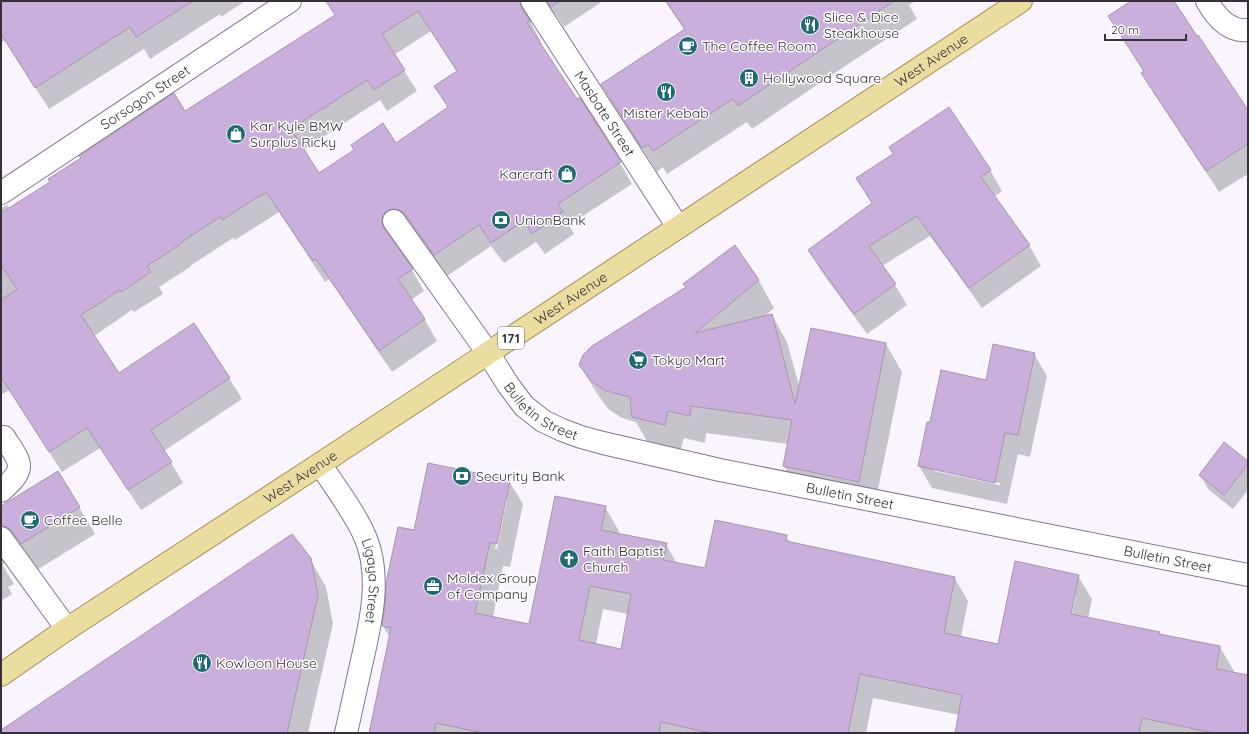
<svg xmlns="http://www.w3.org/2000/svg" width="1249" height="734" viewBox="0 0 1249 734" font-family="Quicksand,sans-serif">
<rect width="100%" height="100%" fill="#f9f4fd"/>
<path fill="#0003" fill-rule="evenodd" d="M 1,1 L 245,1 L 221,17 L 220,14 L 150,59 L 144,49 L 49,109 L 5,40 L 1,43 Z
M 342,1 L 603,1 L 564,27 L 556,15 L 550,11 L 532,17 L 531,23 L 541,42 L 539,44 L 577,101 L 579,99 L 620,163 L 632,184 L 569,225 L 574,234 L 545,254 L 536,242 L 504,263 L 491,246 L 447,276 L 417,235 L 412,230 L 394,238 L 393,243 L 412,270 L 424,291 L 411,300 L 425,320 L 437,341 L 392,372 L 329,279 L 325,282 L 279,212 L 235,240 L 233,238 L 190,266 L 190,267 L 159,287 L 163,294 L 134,312 L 132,310 L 94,336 L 119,375 L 229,378 L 242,399 L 164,451 L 183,483 L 141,510 L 100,448 L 62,472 L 9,390 L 1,395 L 1,208 L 7,205 L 10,209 L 185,112 L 336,15 ZM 431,31 L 457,72 L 435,86 L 448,108 L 396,144 L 319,174 L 303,150 L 380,100 L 387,111 L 417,91 L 394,55 Z
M 665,1 L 916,1 L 909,5 L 917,19 L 836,72 L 752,129 L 747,122 L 667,174 L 663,167 L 657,172 L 616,108 L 602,85 L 685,31 Z
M 1133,1 L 1173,1 L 1248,112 L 1248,174 L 1219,192 L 1155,95 L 1143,73 L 1144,72 L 1109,16 Z
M 990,170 L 1002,191 L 994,197 L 1029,245 L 1041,266 L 982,308 L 930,236 L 882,266 L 895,285 L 907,305 L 867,334 L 821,271 L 809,250 L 872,204 L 857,178 Z
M 734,246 L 759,281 L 774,308 L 765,316 L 772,315 L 787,342 L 800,389 L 886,344 L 902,372 L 874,509 L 800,494 L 784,466 L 788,444 L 706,433 L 705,443 L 684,438 L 680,452 L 649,445 L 636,422 L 622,418 L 608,409 L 596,392 L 580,365 L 686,288 L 684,284 Z
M 1034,354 L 1047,376 L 1030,457 L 1018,454 L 1007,504 L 932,488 L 919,466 L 931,424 L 987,381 ZM 934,469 L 1000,483 L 1000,485 L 934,471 Z
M 1248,462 L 1248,490 L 1233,509 L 1209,490 L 1200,475 Z
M 509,481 L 523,504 L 510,567 L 503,566 L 493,617 L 530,625 L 605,507 L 619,531 L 618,535 L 666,544 L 677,564 L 706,570 L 786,536 L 790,543 L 954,577 L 968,601 L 961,637 L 999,645 L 1078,576 L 1092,599 L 1088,619 L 1159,633 L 1160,635 L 1220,647 L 1234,671 L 1233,674 L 1248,676 L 1248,733 L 956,733 L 960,715 L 873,698 L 866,733 L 370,733 L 390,638 L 383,626 L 415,531 ZM 505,500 L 507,500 L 497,549 L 495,549 ZM 1074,594 L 1076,594 L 1071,619 L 1069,619 ZM 603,609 L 628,614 L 621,650 L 596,644 Z
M 1,507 L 79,507 L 95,534 L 37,570 L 5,559 L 3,566 L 14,584 L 8,587 L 12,594 L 1,601 Z
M 310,559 L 326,587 L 333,624 L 308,733 L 1,733 L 1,731 Z"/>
<path fill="#caaedc" stroke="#a598ae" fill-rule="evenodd" d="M 1,1 L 193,1 L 136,37 L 130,27 L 35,88 L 1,34 Z
M 326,1 L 520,1 L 522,8 L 530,21 L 527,23 L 577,99 L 580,98 L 621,162 L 558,204 L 563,212 L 532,234 L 524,221 L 491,243 L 479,225 L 434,255 L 404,213 L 399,210 L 393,209 L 386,211 L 383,216 L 382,223 L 384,228 L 413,269 L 398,279 L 425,319 L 379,351 L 316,259 L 313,261 L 266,192 L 222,220 L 220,217 L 179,244 L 179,245 L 147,266 L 151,272 L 121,292 L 120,290 L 81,315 L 119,373 L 194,323 L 230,378 L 151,430 L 172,462 L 128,490 L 87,428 L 49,452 L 1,377 L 1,300 L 17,289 L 1,265 L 1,213 L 50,182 L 48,179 L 81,158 L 79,156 L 174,93 L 185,111 L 335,15 ZM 418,11 L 457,71 L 434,86 L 448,107 L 396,143 L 383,123 L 351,145 L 354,150 L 319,173 L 291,129 L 367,80 L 374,90 L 405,70 L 382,34 Z
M 547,1 L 560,1 L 551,7 Z
M 666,1 L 894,1 L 738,106 L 733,99 L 653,151 L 648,144 L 642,148 L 601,84 L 685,29 Z
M 1131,1 L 1174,1 L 1197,36 L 1198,35 L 1248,110 L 1248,144 L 1206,171 L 1141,73 L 1144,71 L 1108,16 Z
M 949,107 L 991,170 L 981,177 L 1030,245 L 969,288 L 917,216 L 869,246 L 896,284 L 854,314 L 808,250 L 872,203 L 856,178 L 893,154 L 889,147 Z
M 735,245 L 759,280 L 695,333 L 772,314 L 795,404 L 811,328 L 886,343 L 859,482 L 783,466 L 792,420 L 691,406 L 690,416 L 668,411 L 665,425 L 632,417 L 630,397 L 606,391 L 591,381 L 579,365 L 583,355 L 592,346 L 686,287 L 683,284 Z
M 993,344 L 1035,353 L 1018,435 L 1005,433 L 995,483 L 918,466 L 927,422 L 930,422 L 941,370 L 986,380 Z
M 1224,442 L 1248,461 L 1248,464 L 1224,495 L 1199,475 Z
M 428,463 L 510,480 L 497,544 L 490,542 L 475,613 L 529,624 L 555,496 L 606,506 L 601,530 L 667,543 L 663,560 L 705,568 L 715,520 L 787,535 L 786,541 L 955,577 L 944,633 L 998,644 L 1015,561 L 1079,575 L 1071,614 L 1160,632 L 1159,634 L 1220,646 L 1216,669 L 1248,675 L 1248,733 L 1214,733 L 1142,718 L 1139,733 L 955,733 L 962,695 L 860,674 L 848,733 L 711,733 L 661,722 L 659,733 L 483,733 L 436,723 L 434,733 L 369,733 L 391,628 L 382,626 L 385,604 L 386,583 L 398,527 L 414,530 ZM 590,586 L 631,594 L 621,649 L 579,640 Z
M 58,471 L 80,507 L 21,544 L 11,530 L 6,527 L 1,526 L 1,506 Z
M 292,534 L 311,558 L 318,595 L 287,733 L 1,733 L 1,730 Z"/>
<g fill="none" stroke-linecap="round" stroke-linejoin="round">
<defs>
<g id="minor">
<path id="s1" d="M 532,1 L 678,227"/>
<path d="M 1207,1 C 1216,17 1229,32 1248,30"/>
<path id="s2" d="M 1,193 L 290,1"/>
<path id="s3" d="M 394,221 L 488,353 L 509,386 L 524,406 L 543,421 L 562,430 L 581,437 L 603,443 L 720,470 L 1248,575"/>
<path id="s4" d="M 320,464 C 335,487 356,514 366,539 C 382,578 370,626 361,665 C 356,688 351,710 346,733"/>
<path d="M 1,491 C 28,467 21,464 4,437"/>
<path d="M 1,538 L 67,629"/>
</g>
<g id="major">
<path id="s5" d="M 1,675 L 67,629 L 320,464 L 1021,1"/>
</g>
</defs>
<use href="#minor" stroke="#84778c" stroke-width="24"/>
<use href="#major" stroke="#a39252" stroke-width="24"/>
<use href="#minor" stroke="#fff" stroke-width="22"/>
<use href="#major" stroke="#ebdda0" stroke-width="22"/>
</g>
<defs>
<symbol id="restaurant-disc" viewBox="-11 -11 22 22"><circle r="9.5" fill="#1f6b71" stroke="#fff"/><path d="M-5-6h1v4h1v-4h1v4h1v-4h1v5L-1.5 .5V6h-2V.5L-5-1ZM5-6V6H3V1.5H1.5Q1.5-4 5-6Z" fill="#fff"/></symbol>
<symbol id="cafe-disc" viewBox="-11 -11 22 22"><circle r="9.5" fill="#1f6b71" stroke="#fff"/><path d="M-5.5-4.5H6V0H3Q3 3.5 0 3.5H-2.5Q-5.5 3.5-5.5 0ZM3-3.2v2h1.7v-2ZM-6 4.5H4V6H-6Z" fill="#fff"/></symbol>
<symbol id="building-disc" viewBox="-11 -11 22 22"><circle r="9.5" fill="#1f6b71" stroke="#fff"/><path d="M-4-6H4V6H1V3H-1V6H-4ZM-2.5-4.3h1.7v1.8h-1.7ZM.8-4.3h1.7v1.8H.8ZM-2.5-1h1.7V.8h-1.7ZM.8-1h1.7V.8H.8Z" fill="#fff"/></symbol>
<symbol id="shop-disc" viewBox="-11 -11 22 22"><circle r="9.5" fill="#1f6b71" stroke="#fff"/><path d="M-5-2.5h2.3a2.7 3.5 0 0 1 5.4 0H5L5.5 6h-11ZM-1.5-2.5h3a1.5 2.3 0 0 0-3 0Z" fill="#fff"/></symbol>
<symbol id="bank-disc" viewBox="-11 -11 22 22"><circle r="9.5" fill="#1f6b71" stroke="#fff"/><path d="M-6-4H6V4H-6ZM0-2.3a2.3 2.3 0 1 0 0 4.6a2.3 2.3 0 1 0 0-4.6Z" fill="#fff"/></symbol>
<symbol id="supermarket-disc" viewBox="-11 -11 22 22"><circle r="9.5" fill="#1f6b71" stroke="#fff"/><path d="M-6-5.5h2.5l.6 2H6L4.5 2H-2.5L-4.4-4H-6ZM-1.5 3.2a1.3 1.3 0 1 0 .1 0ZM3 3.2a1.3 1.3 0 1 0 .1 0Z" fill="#fff"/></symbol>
<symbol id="church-disc" viewBox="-11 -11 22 22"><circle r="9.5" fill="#1f6b71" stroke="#fff"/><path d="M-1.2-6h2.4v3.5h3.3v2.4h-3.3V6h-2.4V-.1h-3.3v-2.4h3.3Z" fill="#fff"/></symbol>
<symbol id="office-disc" viewBox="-11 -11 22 22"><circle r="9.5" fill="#1f6b71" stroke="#fff"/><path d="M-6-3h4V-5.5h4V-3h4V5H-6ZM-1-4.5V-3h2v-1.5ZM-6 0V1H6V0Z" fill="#fff"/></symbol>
</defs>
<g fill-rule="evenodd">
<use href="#restaurant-disc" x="799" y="14" width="22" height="22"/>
<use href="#cafe-disc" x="677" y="35" width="22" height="22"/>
<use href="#building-disc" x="738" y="67" width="22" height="22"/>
<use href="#restaurant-disc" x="655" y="81" width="22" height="22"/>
<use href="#shop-disc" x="225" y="123" width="22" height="22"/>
<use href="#shop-disc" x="556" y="163" width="22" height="22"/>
<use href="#bank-disc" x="490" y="209" width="22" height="22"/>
<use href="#supermarket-disc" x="627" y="349" width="22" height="22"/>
<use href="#bank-disc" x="451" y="465" width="22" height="22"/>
<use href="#cafe-disc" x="19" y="509" width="22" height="22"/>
<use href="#church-disc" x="558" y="548" width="22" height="22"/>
<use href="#office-disc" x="422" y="575" width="22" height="22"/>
<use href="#restaurant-disc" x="191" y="652" width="22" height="22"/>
</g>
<g text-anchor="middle" stroke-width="3" stroke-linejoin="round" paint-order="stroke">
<rect fill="#fff" stroke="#726e74" stroke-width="1" x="498" y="327" width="26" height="22" rx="3"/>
<g font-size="13" font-weight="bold" fill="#363039">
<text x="511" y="343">171</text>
</g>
<g font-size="14" fill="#363039" stroke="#fff" text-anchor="start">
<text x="824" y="22">Slice &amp; Dice<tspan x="824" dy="16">Steakhouse</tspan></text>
<text x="702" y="51">The Coffee Room</text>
<text x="763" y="83">Hollywood Square</text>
<text x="666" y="118" text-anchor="middle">Mister Kebab</text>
<text x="250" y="131">Kar Kyle BMW<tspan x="250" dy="16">Surplus Ricky</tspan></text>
<text x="553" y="179" text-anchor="end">Karcraft</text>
<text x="515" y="225">UnionBank</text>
<text x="652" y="365">Tokyo Mart</text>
<text x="476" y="481">Security Bank</text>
<text x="44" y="525">Coffee Belle</text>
<text x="583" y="556">Faith Baptist<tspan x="583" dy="16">Church</tspan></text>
<text x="447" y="583">Moldex Group<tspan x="447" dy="16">of Company</tspan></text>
<text x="216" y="668">Kowloon House</text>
</g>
<g font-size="14" fill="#363039" stroke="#fff">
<text dy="5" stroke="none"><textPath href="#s5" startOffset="1115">West Avenue</textPath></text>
<text dy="5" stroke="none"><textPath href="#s2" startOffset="173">Sorsogon Street</textPath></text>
<text dy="5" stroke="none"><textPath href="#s1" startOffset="134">Masbate Street</textPath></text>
<text dy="5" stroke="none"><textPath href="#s5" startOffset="683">West Avenue</textPath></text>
<text dy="5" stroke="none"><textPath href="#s3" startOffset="243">Bulletin Street</textPath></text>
<text dy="5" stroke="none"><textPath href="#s5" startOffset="359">West Avenue</textPath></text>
<text dy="5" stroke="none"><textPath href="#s3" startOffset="567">Bulletin Street</textPath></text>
<text dy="5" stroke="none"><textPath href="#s3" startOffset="891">Bulletin Street</textPath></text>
<text dy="5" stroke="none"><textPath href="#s4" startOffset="131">Ligaya Street</textPath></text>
</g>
</g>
<rect width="1249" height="734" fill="none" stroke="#363039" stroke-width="4"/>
<path d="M1105 34v6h81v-6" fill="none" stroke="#363039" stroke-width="2"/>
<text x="1111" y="34" font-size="12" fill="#363039" stroke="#ffffff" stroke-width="3" paint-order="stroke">20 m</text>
</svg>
